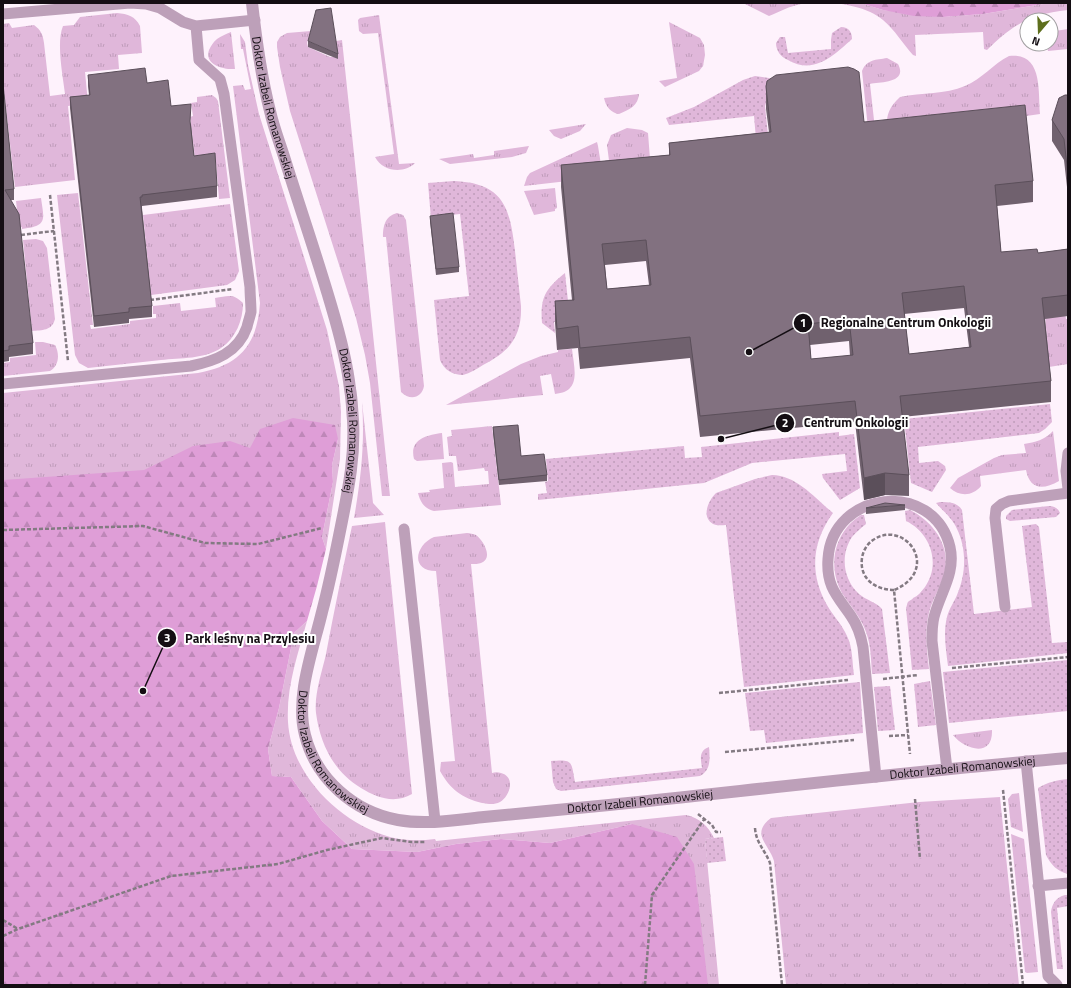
<svg xmlns="http://www.w3.org/2000/svg" width="1071" height="988" viewBox="0 0 1071 988" font-family="'Titillium Web',sans-serif">
<defs>
<pattern id="grass-tufts" width="24" height="20" patternUnits="userSpaceOnUse"><rect width="24" height="20" fill="#e0b7da"/><path d="M3 7l-1-3M5 7V3M7 7l1-3M15 17l-1-3M17 17v-4M19 17l1-3" fill="none" stroke="#bf9cba"/></pattern>
<pattern id="forest-firs" width="22" height="20" patternUnits="userSpaceOnUse"><rect width="22" height="20" fill="#df9ed7"/><path d="M5 1l3.5 6h-7zM16 11l3.5 6h-7z" fill="#be87b8"/></pattern>
<pattern id="garden-dots" width="8" height="8" patternUnits="userSpaceOnUse"><rect width="8" height="8" fill="#e0b7da"/><path d="M2 2h.1M6 6h.1" fill="none" stroke="#bf9cba" stroke-width="1.8" stroke-linecap="round"/></pattern>
</defs>
<rect width="100%" height="100%" fill="#fef2fc"/>
<path fill="url(#grass-tufts)" d="M 743,3 L 860,3 L 883,10 L 943,17 L 983,14 L 1049,3 L 1068,3 L 1068,10 C 1031,14 1013,24 987,50 L 984,49 L 983,32 L 915,35 L 916,56 L 913,55 C 903,44 895,30 883,20 C 864,4 826,0 801,4 C 790,6 779,12 769,16 Z
M 117,13 C 128,14 135,16 140,26 L 142,53 L 118,55 L 119,69 L 85,72 L 88,103 L 68,106 L 75,180 L 15,187 L 3,83 L 3,24 L 9,23 L 12,28 L 34,25 C 41,30 43,35 44,43 L 50,96 L 65,94 C 63,76 56,43 63,26 L 74,25 L 80,17 Z
M 379,15 L 399,164 L 415,163 C 404,174 383,172 375,157 L 394,154 L 378,33 L 363,34 L 359,31 L 358,20 L 360,18 Z
M 669,22 L 700,38 L 704,45 L 705,55 L 703,66 L 699,71 L 665,87 L 659,81 L 677,78 Z
M 1068,29 L 1068,49 L 1048,51 L 1047,44 L 1051,44 L 1051,34 L 1055,31 Z
M 311,31 L 307,43 L 308,47 L 330,57 L 333,57 L 336,41 L 342,40 L 390,496 L 382,496 L 370,383 L 365,355 L 356,318 L 290,111 L 280,67 L 277,47 L 277,42 L 280,37 L 287,33 Z
M 231,32 L 235,69 C 224,70 204,65 209,50 C 211,46 213,42 217,39 C 221,36 226,34 231,32 Z
M 240,34 L 245,42 L 248,65 L 259,114 L 327,330 L 339,386 L 341,412 L 340,459 L 326,549 L 322,537 L 333,482 L 332,465 L 338,439 L 286,470 L 3,484 L 3,393 L 198,373 C 240,365 257,345 260,303 L 233,86 L 243,85 L 245,90 L 251,89 L 243,49 L 241,49 Z
M 1009,56 C 1043,52 1038,91 1040,114 L 887,137 C 886,119 886,110 900,97 C 922,92 945,95 965,86 C 982,79 993,64 1009,56 Z
M 887,58 L 898,64 C 908,83 881,82 870,84 L 876,138 L 869,138 L 862,71 C 867,59 876,60 887,58 Z
M 639,94 C 638,106 630,109 619,114 C 611,113 606,107 604,98 Z
M 212,95 L 216,98 L 218,101 L 230,198 L 219,199 L 216,163 L 196,167 L 190,117 L 193,116 L 191,103 L 197,102 L 197,97 Z
M 586,124 L 580,131 L 561,139 L 554,136 L 549,130 Z
M 627,128 L 642,130 L 648,133 L 651,172 L 611,176 L 607,145 L 611,135 Z
M 597,142 L 598,146 L 603,177 L 524,186 L 527,177 L 530,173 Z
M 529,146 L 526,153 L 512,157 L 450,164 L 439,159 L 473,154 L 474,158 L 494,155 L 494,151 Z
M 555,188 L 557,208 L 555,209 L 555,211 L 534,215 L 524,191 Z
M 78,193 L 93,325 L 90,325 L 91,329 L 130,324 L 130,321 L 156,318 L 156,314 L 153,314 L 153,306 L 180,303 L 181,311 L 216,307 L 215,298 C 228,296 233,293 243,303 C 243,320 236,338 221,348 C 205,359 180,358 161,360 C 137,363 112,365 88,368 L 79,363 L 75,355 L 57,195 Z
M 41,198 C 44,220 48,226 22,229 L 22,227 L 19,228 L 16,201 Z
M 230,204 L 239,271 L 235,280 L 227,285 L 151,295 L 143,215 Z
M 397,213 L 403,215 L 406,220 L 424,386 C 422,398 410,401 401,392 L 386,237 L 383,237 C 383,226 385,216 397,213 Z
M 36,239 L 43,241 L 47,248 L 55,319 C 52,331 42,330 32,331 L 23,240 Z
M 1063,299 L 1066,319 L 1068,319 L 1068,364 L 1049,367 L 1044,301 Z
M 35,342 L 43,342 L 55,345 C 60,354 59,366 50,371 L 3,376 L 3,363 L 10,362 L 10,358 L 36,355 Z
M 572,349 C 574,368 582,392 555,394 L 551,374 L 540,376 L 543,395 L 446,405 L 521,364 L 541,356 L 558,352 L 558,350 Z
M 362,402 L 373,503 L 384,515 L 354,518 C 361,479 365,442 362,402 Z
M 492,426 L 501,505 L 434,511 C 425,509 420,502 418,493 L 430,492 L 429,490 L 444,488 L 442,463 L 451,462 L 453,463 L 455,487 L 489,484 L 488,471 L 485,471 L 484,468 L 458,471 L 456,456 L 449,456 L 447,437 L 452,436 L 451,430 Z
M 1053,431 L 1059,481 C 1043,490 1030,490 1026,470 L 980,476 L 981,486 C 973,496 960,497 950,488 L 958,478 L 994,458 L 1002,455 L 1026,453 L 1024,444 C 1035,442 1045,440 1053,431 Z
M 442,433 L 444,459 L 417,461 L 414,459 C 409,439 427,435 442,433 Z
M 385,522 L 412,794 C 395,804 377,798 361,788 C 334,772 320,744 316,713 C 314,694 322,672 326,654 C 334,611 343,568 352,526 Z
M 467,533 C 470,533 473,534 476,535 C 483,540 494,558 481,563 C 479,564 474,564 471,564 L 492,773 C 495,772 498,772 501,773 C 516,777 510,796 500,802 C 494,805 489,804 482,803 C 462,798 450,789 440,771 L 441,762 L 455,761 L 436,571 C 410,571 415,545 434,537 Z
M 307,621 C 298,654 286,687 288,722 C 291,775 340,823 390,837 C 405,841 420,841 435,839 L 436,841 L 686,815 C 700,818 708,826 714,838 L 705,839 L 719,985 L 654,985 L 632,824 L 550,843 L 501,839 L 456,844 L 417,852 L 352,849 L 322,821 L 291,777 L 272,776 L 268,749 L 279,708 L 294,633 Z
M 992,730 C 993,758 965,750 953,735 Z
M 1019,793 L 1023,832 L 1011,827 L 1008,799 L 1012,794 Z
M 1000,797 L 1019,985 L 947,985 L 941,984 L 916,985 L 786,985 L 774,861 C 769,844 750,834 771,818 L 919,802 Z
M 1011,834 L 1024,839 L 1038,972 L 1027,973 L 1025,972 Z"/>
<path fill="url(#forest-firs)" d="M 860,3 L 1049,3 L 983,14 L 943,17 L 914,16 L 883,10 Z
M 293,418 L 335,425 L 338,439 L 332,465 L 333,482 L 322,537 L 326,549 L 317,586 L 307,621 L 294,633 L 279,708 L 268,749 L 272,776 L 291,777 L 322,821 L 352,849 L 417,852 L 456,844 L 501,839 L 550,843 L 632,824 L 677,837 L 694,864 L 708,985 L 3,985 L 3,480 L 144,470 L 193,446 L 230,441 L 250,448 L 260,429 Z"/>
<path fill="url(#garden-dots)" d="M 841,27 C 849,27 852,32 852,39 C 833,56 814,75 788,60 C 781,57 776,51 776,43 L 780,37 L 785,37 L 788,53 L 831,49 L 831,40 L 832,33 Z
M 755,76 L 769,78 L 781,82 L 767,100 L 765,106 L 769,146 L 756,139 L 754,116 L 669,125 L 666,118 L 694,107 L 743,80 Z
M 454,181 C 504,183 510,208 515,251 C 517,269 519,288 521,306 C 522,337 509,352 483,365 C 477,369 470,373 463,375 C 453,375 444,370 440,360 L 434,300 L 469,296 L 460,214 L 440,216 L 431,219 L 428,183 Z
M 565,273 L 570,320 L 554,322 L 555,333 L 542,323 C 540,298 545,289 565,273 Z
M 1050,404 L 1052,422 L 1045,429 L 1039,433 L 918,447 L 919,463 L 938,461 L 945,466 L 946,470 L 932,492 L 911,483 L 904,419 Z
M 839,432 L 839,436 L 854,434 L 860,488 L 840,500 L 823,478 L 822,474 L 847,471 L 845,454 L 752,463 L 704,483 L 538,500 L 538,494 L 547,493 L 545,482 L 548,481 L 546,459 L 684,446 L 685,458 L 702,457 L 701,447 Z
M 772,475 C 796,475 815,498 833,513 C 812,542 809,573 827,605 C 833,616 842,624 847,636 C 853,648 852,662 854,675 L 744,687 L 726,525 C 722,525 717,526 713,524 C 701,517 708,501 716,493 L 755,479 Z
M 940,502 C 949,502 957,502 962,510 L 974,614 L 1032,607 L 1022,526 L 1036,524 L 1039,527 L 1052,643 L 1068,642 L 1068,653 L 948,666 C 946,650 943,633 947,617 C 949,609 954,602 957,595 C 966,574 967,550 957,529 C 953,519 943,511 936,503 Z
M 1049,506 C 1054,506 1058,508 1060,513 L 1056,517 L 1010,521 L 1006,519 L 1006,516 L 1012,510 Z
M 910,510 C 932,521 950,544 945,570 C 942,586 931,600 928,617 C 925,634 927,651 929,669 L 912,670 L 906,608 C 907,606 907,603 908,602 C 909,601 913,599 913,598 C 918,596 921,592 925,587 C 941,564 931,533 906,521 L 905,511 Z
M 861,515 L 864,515 L 866,524 C 861,528 856,532 852,537 C 840,555 843,579 859,594 C 866,600 876,602 882,609 L 890,673 L 872,674 C 871,660 871,645 866,632 C 861,617 850,606 842,593 C 827,566 834,532 861,515 Z
M 1068,660 L 1068,711 L 949,723 L 943,672 Z
M 930,681 L 936,725 L 918,727 L 914,684 Z
M 860,682 L 863,733 L 766,743 L 764,730 L 750,731 L 745,693 Z
M 890,686 L 895,730 L 878,731 L 874,687 Z
M 709,747 C 710,759 711,770 700,776 L 561,791 L 556,789 L 553,782 L 551,761 C 573,759 571,761 575,782 L 583,781 L 702,768 C 701,760 698,751 709,747 Z
M 1068,779 L 1068,874 C 1057,871 1051,865 1046,855 L 1038,788 C 1048,782 1057,780 1068,779 Z
M 723,837 L 726,861 L 707,863 L 705,839 Z
M 1065,895 L 1068,895 L 1068,906 L 1057,908 L 1063,969 L 1057,969 L 1051,912 C 1052,904 1056,897 1065,895 Z"/>
<g fill="none" stroke-linecap="round" stroke-linejoin="round">
<path stroke="#837a82" stroke-width="2.5" stroke-dasharray="4 2" stroke-linecap="butt" d="M 50,195 L 68,361
M 21,235 L 54,231
M 150,300 L 233,289
M 3,530 L 143,526 L 205,543 L 258,544 L 322,528
M 894,590 C 876,590 859,579 862,558 C 863,551 867,544 873,540 C 905,518 942,570 894,590 L 910,754
M 952,668 L 1068,657
M 883,679 L 918,675
M 719,693 L 848,680
M 889,736 L 908,735
M 725,752 L 854,740
M 1003,790 L 1023,985
M 915,799 L 920,859
M 698,814 L 712,825 L 716,832 L 721,832
M 755,828 C 756,843 765,850 770,863 L 782,985
M 3,920 L 18,929
M 3,936 L 18,929 L 171,876 L 278,864 L 327,850 L 382,838 L 411,842 L 426,842
M 645,985 L 652,895 L 705,818"/>
<path stroke="#bda0b9" stroke-width="11" d="M 3,14 L 130,3 L 146,4 L 160,8 L 183,22 L 196,26 L 255,20
M 3,384 L 191,366 C 215,361 238,353 247,327 C 248,322 250,317 251,312 C 251,304 250,295 250,287 L 224,94 L 220,79 L 199,60 L 196,26
M 1068,453 L 1066,471 L 1068,489
M 404,529 L 435,821
M 1005,607 L 995,518 L 996,509 L 1002,504 L 1009,501 L 1068,493
M 1026,761 L 1048,976 L 1057,985
M 876,777 L 863,647 C 861,636 858,626 851,616 C 837,596 826,586 828,559 C 832,490 934,479 950,547 C 956,573 940,593 934,617 C 932,625 932,633 932,641 L 947,769
M 1038,886 L 1068,883"/>
<path stroke="#bda0b9" stroke-width="12" id="s1" d="M 252,3 C 256,39 261,76 270,111 C 274,129 281,146 286,163 C 301,211 317,257 331,305 C 339,332 347,360 350,389 C 352,399 352,410 353,420 C 355,455 349,486 342,521 C 336,551 330,582 322,612 C 313,650 295,697 305,735 C 316,779 354,812 398,820 C 426,825 456,820 484,817 C 526,813 567,809 609,805 C 762,789 915,771 1068,758"/>
</g>
<path fill="#70616e" fill-rule="evenodd" d="M 308,41 L 338,54 L 338,59 L 308,47 Z
M 88,75 L 147,83 L 171,106 L 191,124 L 194,156 L 217,186 L 217,197 L 142,206 L 142,208 L 152,306 L 152,317 L 129,319 L 129,323 L 94,327 L 70,108 L 70,97 L 89,95 L 88,86 Z
M 3,84 L 14,189 L 14,200 L 11,200 L 33,343 L 33,354 L 9,357 L 9,361 L 3,362 Z
M 766,87 L 1033,181 L 1033,202 L 997,206 L 1001,252 L 1038,253 L 1068,249 L 1068,316 L 1045,319 L 1051,381 L 1051,402 L 902,417 L 909,475 L 909,496 L 885,495 L 864,500 L 855,422 L 700,437 L 690,358 L 580,369 L 578,348 L 557,350 L 555,323 L 555,301 L 572,300 L 561,187 L 561,165 L 669,155 L 669,143 L 769,132 L 766,109 ZM 646,261 L 649,285 L 607,289 L 605,265 ZM 964,308 L 969,347 L 909,354 L 904,314 ZM 849,341 L 850,356 L 811,359 L 810,345 Z
M 1068,95 L 1068,196 L 1064,160 L 1052,141 L 1052,120 Z
M 430,216 L 459,267 L 459,272 L 436,275 L 430,221 Z
M 493,427 L 521,456 L 547,475 L 547,481 L 499,485 L 493,433 Z
M 905,505 L 905,510 L 866,514 L 866,508 Z"/>
<path fill="#5b4f5a" d="M 885,473 L 885,495 L 864,500 L 864,478 Z"/>
<path fill="#827180" stroke="#5b4f5a" fill-rule="evenodd" d="M 331,8 L 338,54 L 308,41 L 316,10 Z
M 848,67 L 854,69 L 859,72 L 864,122 L 1025,105 L 1033,181 L 995,185 L 1001,252 L 1037,249 L 1038,253 L 1068,249 L 1068,295 L 1042,298 L 1051,381 L 900,396 L 909,475 L 885,473 L 864,478 L 855,401 L 700,416 L 690,337 L 580,348 L 578,326 L 557,329 L 555,301 L 574,300 L 561,165 L 670,155 L 669,143 L 771,132 L 766,87 L 767,81 L 776,75 ZM 646,240 L 651,285 L 607,289 L 602,244 ZM 964,286 L 971,347 L 909,354 L 902,293 ZM 849,319 L 853,355 L 811,359 L 808,324 Z
M 145,68 L 147,83 L 168,80 L 171,106 L 191,104 L 190,121 L 194,156 L 215,153 L 217,186 L 142,195 L 142,197 L 140,197 L 152,306 L 129,308 L 129,312 L 94,316 L 70,97 L 90,95 L 88,75 Z
M 3,84 L 14,189 L 5,190 L 19,214 L 33,343 L 9,346 L 9,350 L 3,351 Z
M 1065,95 L 1068,95 L 1068,175 L 1064,139 L 1052,120 L 1059,98 Z
M 453,213 L 459,267 L 436,269 L 430,216 Z
M 518,425 L 521,456 L 544,454 L 547,475 L 499,480 L 493,427 Z
M 885,503 L 905,505 L 866,508 Z"/>
<g text-anchor="middle" stroke-width="4" stroke-linejoin="round" paint-order="stroke">
<g font-size="12" fill="#140e13" stroke="#fff">
<text dy="4" stroke="none"><textPath href="#s1" startOffset="107">Doktor Izabeli Romanowskiej</textPath></text>
<text dy="4" stroke="none"><textPath href="#s1" startOffset="431">Doktor Izabeli Romanowskiej</textPath></text>
<text dy="4" stroke="none"><textPath href="#s1" startOffset="779">Doktor Izabeli Romanowskiej</textPath></text>
<text dy="4" stroke="none"><textPath href="#s1" startOffset="1451">Doktor Izabeli Romanowskiej</textPath></text>
<text dy="4" stroke="none"><textPath href="#s1" startOffset="1127">Doktor Izabeli Romanowskiej</textPath></text>
</g>
</g>
<path fill="none" stroke="#140e13" stroke-width="1.5" d="M749 352L803 323M721 439L785 423M143 691L167 638"/>
<g fill="#140e13" stroke="#fff" stroke-width="1.5">
<circle cx="749" cy="352" r="4"/>
<circle cx="721" cy="439" r="4"/>
<circle cx="143" cy="691" r="4"/>
<circle cx="803" cy="323" r="10"/>
<circle cx="785" cy="423" r="10"/>
<circle cx="167" cy="638" r="10"/>
</g>
<g font-size="12" text-anchor="middle" font-weight="bold" fill="#fff">
<text x="803" y="327">1</text>
<text x="785" y="427">2</text>
<text x="167" y="642">3</text>
</g>
<g font-size="13" text-anchor="middle" font-weight="bold" fill="#140e13" stroke="#fff" stroke-width="4" stroke-linejoin="round" paint-order="stroke">
<text x="906" y="327">Regionalne Centrum Onkologii</text>
<text x="856" y="427">Centrum Onkologii</text>
<text x="250" y="643">Park leśny na Przylesiu</text>
</g>
<rect width="1071" height="988" fill="none" stroke="#140e13" stroke-width="8"/>
<g transform="translate(1039 32) rotate(199)"><circle r="19" fill="#ffffff" stroke="#a19fa1"/>
<path d="M0-3L7 15L0 10L-7 15Z" fill="#5e6f1d"/>
<text y="-6" font-size="11" font-weight="bold" text-anchor="middle" fill="#140e13">N</text>
</g>
</svg>
